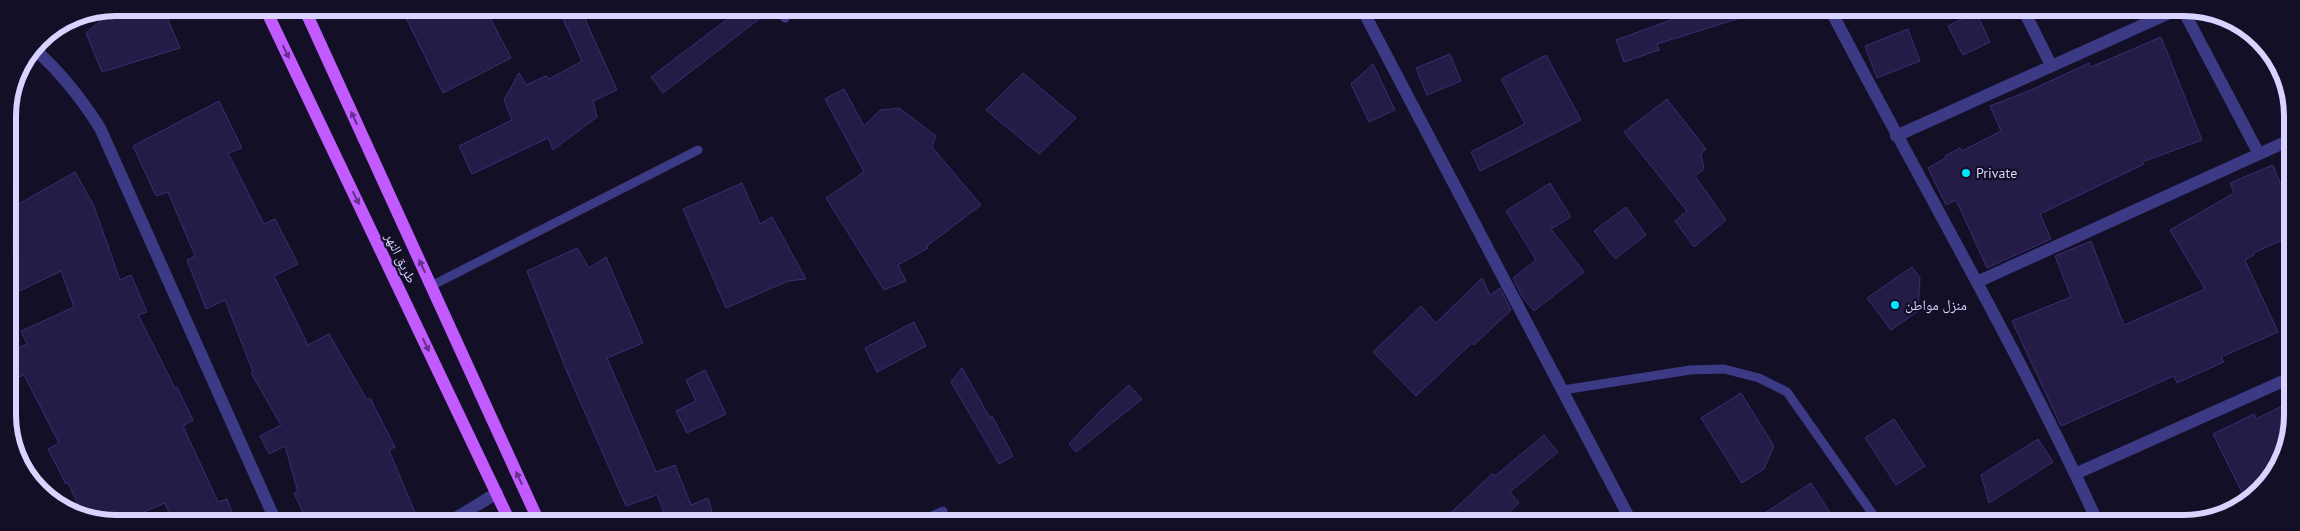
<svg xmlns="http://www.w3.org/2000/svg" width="2300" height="531" viewBox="0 0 2300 531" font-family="'PT Sans','Noto Naskh Arabic',sans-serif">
<rect width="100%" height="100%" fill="#130f26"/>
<path fill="#241b47" stroke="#3b2d73" d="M 116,8 L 163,8 L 180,48 L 102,72 L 86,33 Z
M 401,8 L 485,8 L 511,58 L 443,93 Z
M 558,8 L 580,8 L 617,90 L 593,101 L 597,117 L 553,150 L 548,138 L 472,174 L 459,146 L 512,120 L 504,100 L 519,73 L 526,85 L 546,76 L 549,79 L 582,61 Z
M 742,8 L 751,8 L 759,19 L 663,93 L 651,77 Z
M 1693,9 L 1755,9 L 1756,13 L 1657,44 L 1659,50 L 1624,62 L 1616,40 L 1671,20 L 1670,16 Z
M 1976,12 L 1990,42 L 1963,55 L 1948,26 Z
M 1908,29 L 1920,61 L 1877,78 L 1865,46 Z
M 2161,37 L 2202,140 L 2142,162 L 2144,164 L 2040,214 L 2051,239 L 1987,268 L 1956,200 L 1946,205 L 1928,168 L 1946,158 L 1945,156 L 1960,148 L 1962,151 L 2001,131 L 1990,106 L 2031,90 L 2089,63 L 2091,67 Z
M 1450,54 L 1461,81 L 1427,95 L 1416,68 Z
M 1546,55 L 1581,120 L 1480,171 L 1471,152 L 1525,124 L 1501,79 Z
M 1373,64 L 1395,110 L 1369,122 L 1351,84 Z
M 1023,73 L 1076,118 L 1039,154 L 986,110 Z
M 844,89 L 864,126 L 880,110 L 899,108 L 936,136 L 932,147 L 981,205 L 927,246 L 928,248 L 898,265 L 906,281 L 884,290 L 826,198 L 864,172 L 825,99 Z
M 1667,99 L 1706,149 L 1701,154 L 1704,169 L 1695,176 L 1726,220 L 1694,247 L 1675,221 L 1687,211 L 1624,132 Z
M 219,101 L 242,148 L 228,153 L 264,224 L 275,219 L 298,264 L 274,276 L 308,345 L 329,334 L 367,400 L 370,398 L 395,447 L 389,450 L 419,522 L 307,522 L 294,493 L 298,492 L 285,446 L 269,454 L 260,436 L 281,425 L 251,373 L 253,372 L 225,300 L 206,309 L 187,260 L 195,256 L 168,192 L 156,196 L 133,146 Z
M 2273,165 L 2290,208 L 2290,237 L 2253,253 L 2254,255 L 2245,260 L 2278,332 L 2221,357 L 2224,362 L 2177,383 L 2174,376 L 2061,426 L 2012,321 L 2071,297 L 2055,256 L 2091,241 L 2124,325 L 2129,323 L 2205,289 L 2170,230 L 2234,193 L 2230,183 Z
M 75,172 L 94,206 L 120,280 L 131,275 L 147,312 L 138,315 L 175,388 L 177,387 L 193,420 L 183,426 L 218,502 L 227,499 L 236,522 L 173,522 L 165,503 L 122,521 L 95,521 L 83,515 L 68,483 L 66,484 L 48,449 L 59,443 L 24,375 L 19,377 L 9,352 L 27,344 L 21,331 L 74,307 L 61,271 L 9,296 L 8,210 Z
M 742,183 L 760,224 L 772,217 L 806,279 L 788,281 L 726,308 L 683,209 Z
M 1550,183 L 1571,217 L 1551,229 L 1584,272 L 1534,311 L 1523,298 L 1513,278 L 1536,260 L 1506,211 Z
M 1626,207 L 1646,235 L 1615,259 L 1594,231 Z
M 577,248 L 589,268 L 606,257 L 643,343 L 607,358 L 656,472 L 675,465 L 691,505 L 708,498 L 713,516 L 697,520 L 698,522 L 651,522 L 665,515 L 657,495 L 626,506 L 568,374 L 527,271 Z
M 1912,267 L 1920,278 L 1918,311 L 1891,330 L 1867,298 Z
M 1482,278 L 1490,295 L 1500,288 L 1511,310 L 1474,345 L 1472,343 L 1416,396 L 1373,352 L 1421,306 L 1436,323 Z
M 914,322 L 926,346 L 877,372 L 865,348 Z
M 962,368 L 990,418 L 992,416 L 1013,456 L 999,464 L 951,382 Z
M 705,370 L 726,414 L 687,433 L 676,411 L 696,401 L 686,380 Z
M 1129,385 L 1142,399 L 1076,452 L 1069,444 L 1100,411 Z
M 1741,393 L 1774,446 L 1764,469 L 1742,483 L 1701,418 Z
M 2290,402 L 2290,436 L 2255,497 L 2246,500 L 2213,434 L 2254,414 L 2256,419 Z
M 1894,419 L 1925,466 L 1896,485 L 1865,438 Z
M 1544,435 L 1558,452 L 1510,492 L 1519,503 L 1498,523 L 1440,523 L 1492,474 L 1495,476 Z
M 2038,439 L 2053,462 L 1989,503 L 1981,475 Z
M 1811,483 L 1837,523 L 1773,523 L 1766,512 Z"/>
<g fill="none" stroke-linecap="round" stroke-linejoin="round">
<path stroke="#3d3a85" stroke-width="9" d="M 785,18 L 790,8
M 431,286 L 698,150
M 1563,390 L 1690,370 L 1724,369 L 1759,378 L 1787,392 L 1879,523
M 919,522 L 943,511"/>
<path stroke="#3d3a85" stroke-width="12" d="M 1362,9 L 1632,523
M 1830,9 C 1919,180 2018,348 2098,523
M 2023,9 L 2051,65
M 2183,10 L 2259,154
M 33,48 C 60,71 81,98 100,128 L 276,522
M 1896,136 L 2176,10
M 1977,282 L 2290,140
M 2075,474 L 2290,378
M 449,522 L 497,493"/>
<path stroke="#c25bff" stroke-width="12" d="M 265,8 L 510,522
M 304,8 L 539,522"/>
</g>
<defs><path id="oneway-solid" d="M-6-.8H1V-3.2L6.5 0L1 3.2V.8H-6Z" transform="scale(1.25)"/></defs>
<g fill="#623188">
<use href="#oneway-solid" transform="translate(286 52) rotate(64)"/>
<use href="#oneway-solid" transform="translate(354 118) rotate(-115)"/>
<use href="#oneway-solid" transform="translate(356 198) rotate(64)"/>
<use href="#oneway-solid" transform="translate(422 266) rotate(-115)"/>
<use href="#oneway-solid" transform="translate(426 345) rotate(64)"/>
<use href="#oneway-solid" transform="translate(519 478) rotate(-115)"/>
</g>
<g fill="#00e5ff" stroke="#130f26" stroke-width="2">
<circle cx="1966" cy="173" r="5"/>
<circle cx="1895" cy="305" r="5"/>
</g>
<g text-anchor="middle" stroke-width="4.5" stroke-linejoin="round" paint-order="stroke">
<g font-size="14" fill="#d9d4ff" stroke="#130f26" text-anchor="start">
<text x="1976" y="178">Private</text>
<text x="1905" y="310">منزل مواطن</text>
</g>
<g font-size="14" fill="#d9d4ff" stroke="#130f26">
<text transform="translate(401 258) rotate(64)" y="5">طريق النهر</text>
</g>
</g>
<path d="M0 0H2300V531H0ZM116 16H2184A100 100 0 0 1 2284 116V415A100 100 0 0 1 2184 515H116A100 100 0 0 1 16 415V116A100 100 0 0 1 116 16Z" fill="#130f26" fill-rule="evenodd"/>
<path fill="none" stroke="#d9d4ff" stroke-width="6" d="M116 16H2184A100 100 0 0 1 2284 116V415A100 100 0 0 1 2184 515H116A100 100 0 0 1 16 415V116A100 100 0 0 1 116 16Z"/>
</svg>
